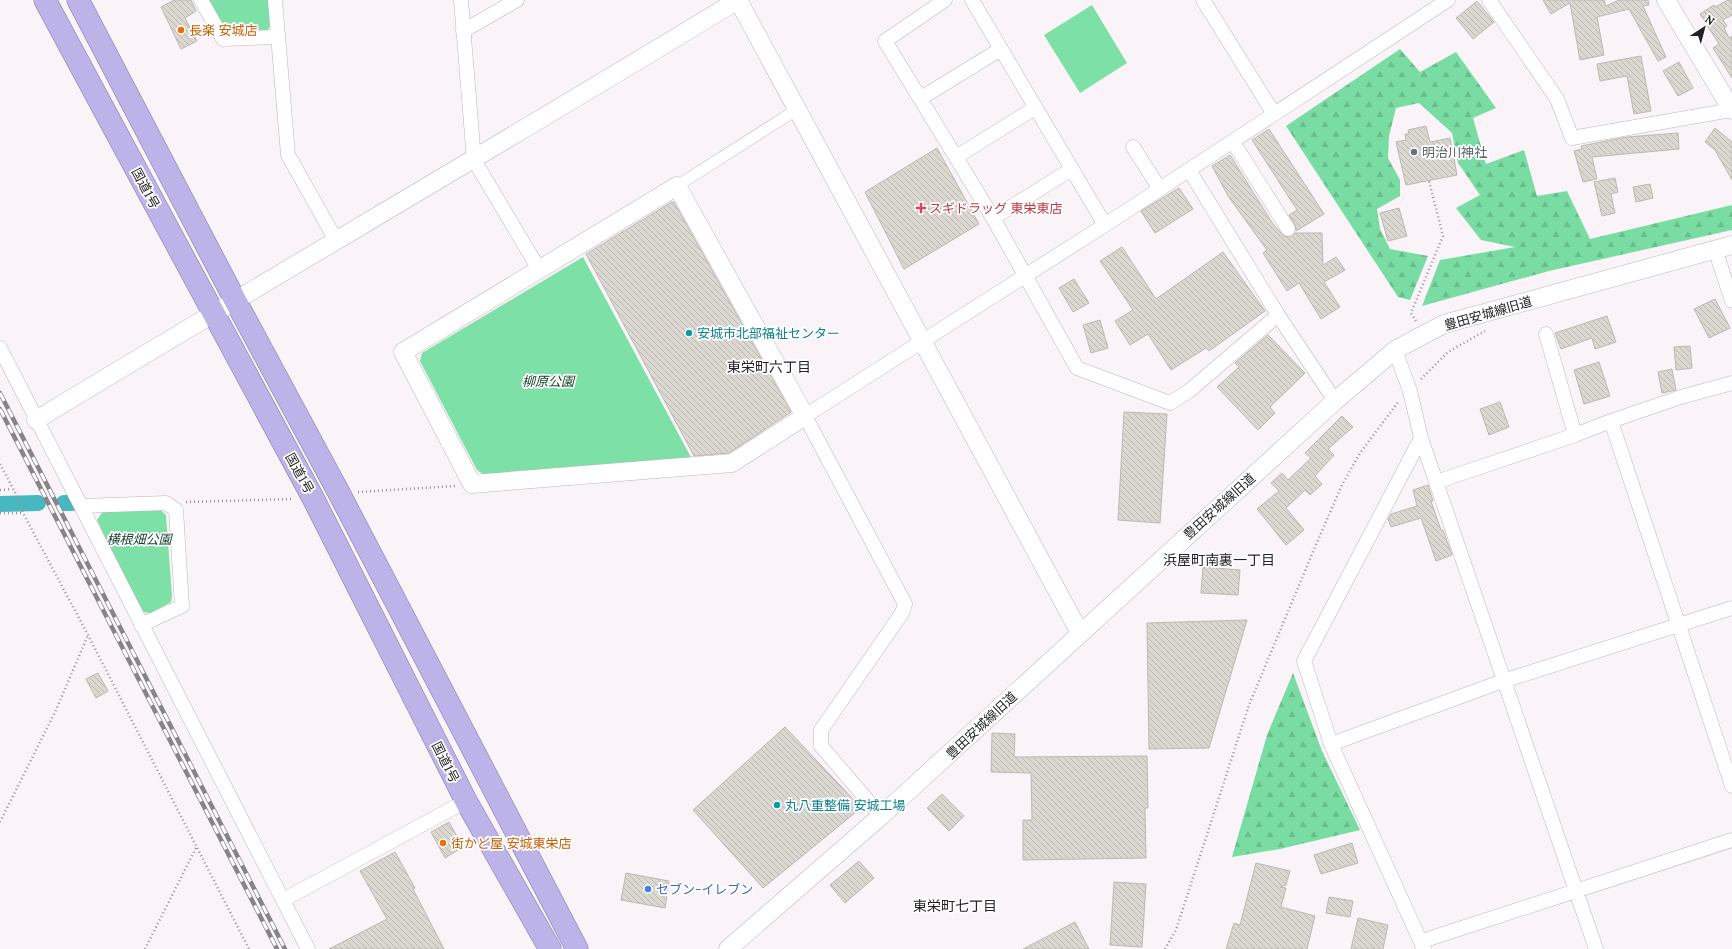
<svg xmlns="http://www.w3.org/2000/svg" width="1732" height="949" viewBox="0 0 1732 949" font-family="Lora,'Noto Sans JP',serif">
<defs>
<pattern id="forest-firs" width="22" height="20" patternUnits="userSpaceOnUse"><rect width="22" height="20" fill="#79dda3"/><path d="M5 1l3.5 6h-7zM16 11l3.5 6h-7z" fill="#68bd8c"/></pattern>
<pattern id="building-back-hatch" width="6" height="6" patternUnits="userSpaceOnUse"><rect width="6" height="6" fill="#dbd7d1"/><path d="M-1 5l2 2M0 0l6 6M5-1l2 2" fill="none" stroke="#bcb8b3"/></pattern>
</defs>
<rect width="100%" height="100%" fill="#faf4f9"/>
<path fill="#7de0a7" d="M 209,0 L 270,0 L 271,25 L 267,31 C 223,34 229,39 209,0 Z
M 1092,5 L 1127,63 L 1080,93 L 1044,35 Z
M 583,257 L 692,459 L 484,475 L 477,470 L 420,361 L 422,353 Z
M 159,509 L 166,515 L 172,596 L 171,602 L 151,613 L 141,612 L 97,520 L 103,511 Z"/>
<path fill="url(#forest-firs)" d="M 1400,49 L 1420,72 L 1456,52 L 1496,108 L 1473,118 L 1486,164 L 1524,150 L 1537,196 L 1567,191 L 1590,239 L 1732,205 L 1732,230 L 1549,271 L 1422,306 L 1440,260 L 1515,247 L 1481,240 L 1456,208 L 1480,195 L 1458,163 L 1452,133 L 1419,103 L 1396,108 L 1389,136 L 1388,158 L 1400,180 L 1400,196 L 1377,209 L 1380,229 L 1390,249 L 1428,256 L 1410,300 L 1398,297 L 1286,126 Z
M 1293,673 L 1322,751 L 1360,830 L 1280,849 L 1232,857 L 1267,735 Z"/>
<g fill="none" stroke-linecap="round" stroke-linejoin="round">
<path stroke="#47b8c1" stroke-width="16" d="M 64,503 L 72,503
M 0,504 L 38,503"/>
</g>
<path fill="url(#building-back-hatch)" stroke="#bcb8b2" d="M 174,0 L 191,0 L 196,11 L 185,18 L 197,41 L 181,49 L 161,7 Z
M 1543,0 L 1604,0 L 1606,6 L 1619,0 L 1648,0 L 1649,5 L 1643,6 L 1666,57 L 1658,61 L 1629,9 L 1597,17 L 1604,55 L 1580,60 L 1570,3 L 1551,14 Z
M 1728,0 L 1732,0 L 1732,15 L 1723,20 L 1727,26 L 1724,28 L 1729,38 L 1732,36 L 1732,78 L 1713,48 L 1719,44 L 1700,14 L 1714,5 L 1715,7 Z
M 1477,1 L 1494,22 L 1473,39 L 1456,18 Z
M 1641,56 L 1651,111 L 1634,114 L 1627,76 L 1600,81 L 1597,64 Z
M 1679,62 L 1693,88 L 1678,96 L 1663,71 Z
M 1426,126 L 1430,142 L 1450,138 L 1457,175 L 1406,185 L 1396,142 L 1406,140 L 1405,134 L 1409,134 L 1408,130 Z
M 1715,128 L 1732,142 L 1732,180 L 1715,150 L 1705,142 Z
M 1269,129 L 1324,214 L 1296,231 L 1295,225 L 1289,215 L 1297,210 L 1252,140 Z
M 1678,133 L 1679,149 L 1592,157 L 1597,179 L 1583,182 L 1574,151 L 1582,149 L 1581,146 L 1627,137 Z
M 937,148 L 979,224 L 904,269 L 865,192 Z
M 1230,155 L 1273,224 L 1284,236 L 1289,237 L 1295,233 L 1322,233 L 1323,265 L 1336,257 L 1345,270 L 1324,282 L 1340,307 L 1321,319 L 1299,283 L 1287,291 L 1263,253 L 1267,250 L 1228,196 L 1212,166 Z
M 1615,178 L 1618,192 L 1611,194 L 1615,213 L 1602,216 L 1594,182 Z
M 1650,184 L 1653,198 L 1636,202 L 1633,187 Z
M 1179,188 L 1193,209 L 1155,233 L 1141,211 Z
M 672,202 L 674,202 L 791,412 L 729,453 L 694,456 L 586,254 Z
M 1399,208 L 1407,236 L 1388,241 L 1380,213 Z
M 1122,247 L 1156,299 L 1223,252 L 1265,311 L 1209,351 L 1206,348 L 1171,370 L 1148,334 L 1130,345 L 1115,321 L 1133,310 L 1100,261 Z
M 1074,279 L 1089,303 L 1073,312 L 1059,288 Z
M 1715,299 L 1730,328 L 1709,338 L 1694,309 Z
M 1607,316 L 1616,342 L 1595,349 L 1592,338 L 1561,349 L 1555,333 Z
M 1100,320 L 1108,348 L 1091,353 L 1083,325 Z
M 1268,335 L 1305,373 L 1270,407 L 1275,413 L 1258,430 L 1217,387 L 1239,367 L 1235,363 Z
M 1690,346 L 1692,368 L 1676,370 L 1674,347 Z
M 1599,362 L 1610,396 L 1584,404 L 1574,370 Z
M 1672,369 L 1676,390 L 1662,393 L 1658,372 Z
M 1500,402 L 1509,427 L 1489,435 L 1480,409 Z
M 1124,412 L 1167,414 L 1160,523 L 1118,520 Z
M 1342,416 L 1353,427 L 1328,449 L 1334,455 L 1315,476 L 1322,484 L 1310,495 L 1305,490 L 1286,508 L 1304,530 L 1286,545 L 1257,509 L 1279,491 L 1271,483 L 1282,473 L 1288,480 L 1311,458 L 1305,453 Z
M 1428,485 L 1433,501 L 1431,501 L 1441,530 L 1443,530 L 1452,555 L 1436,561 L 1421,518 L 1391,527 L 1388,519 L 1391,514 L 1417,506 L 1413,490 Z
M 1203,567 L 1240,570 L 1238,595 L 1201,593 Z
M 1247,620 L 1209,748 L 1149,749 L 1147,623 Z
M 98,673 L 108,691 L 96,698 L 86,679 Z
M 785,727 L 854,800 L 856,812 L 763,888 L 693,810 Z
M 992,733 L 1015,734 L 1014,757 L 1147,756 L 1148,808 L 1145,808 L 1146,858 L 1023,860 L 1023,820 L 1032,820 L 1031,773 L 991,772 Z
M 942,794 L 964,816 L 949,831 L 927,808 Z
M 449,822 L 463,847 L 445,858 L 431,832 Z
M 1352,843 L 1358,863 L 1321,874 L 1314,855 Z
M 395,852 L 415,888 L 413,889 L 444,949 L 329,949 L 387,919 L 360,871 Z
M 859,861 L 874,878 L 845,903 L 830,885 Z
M 1256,863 L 1290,871 L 1286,885 L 1280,887 L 1286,888 L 1281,907 L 1315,916 L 1307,949 L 1226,949 L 1234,923 L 1240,925 Z
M 626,873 L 669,881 L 665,908 L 621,900 Z
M 1114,882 L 1146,884 L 1142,947 L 1110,945 Z
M 1329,897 L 1353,901 L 1350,917 L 1326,913 Z
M 1358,918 L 1388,925 L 1383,949 L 1351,949 Z
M 1075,922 L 1089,949 L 1023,949 Z"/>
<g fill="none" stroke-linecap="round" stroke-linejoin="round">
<defs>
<path id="pedestrian" d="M 677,186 L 796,110"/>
<path id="minor" d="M 201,0 L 223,39 L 277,37
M 275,0 L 288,155 L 337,242
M 461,0 L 474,160 L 540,271
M 945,0 L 885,41 L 993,218 L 1077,368 L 1170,403 L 1189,391 L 1278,315
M 972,0 L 1105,225
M 1203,0 L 1274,114
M 1489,0 L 1557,99 L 1572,138 L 1732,110
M 463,31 L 517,0
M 921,98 L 1001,49
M 1233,142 L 1288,229
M 1133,147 L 1160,189
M 956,157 L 1035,108
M 1189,170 L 1278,315 L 1335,401
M 993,218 L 1072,169
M 1715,249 L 1732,301
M 1546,334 L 1575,435 L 1611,421 L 1732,786
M 0,348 L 308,949
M 1395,350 L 1410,391 L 1421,438 L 1596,949
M 1611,421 L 1681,397 L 1732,383
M 1421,438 L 1304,661 L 1331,744 L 1424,949
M 1436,482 L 1575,435
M 82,506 L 166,503 L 176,510 L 182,606 L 141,625
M 1331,744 L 1503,681 L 1732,608
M 881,816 L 821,746 L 821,730 L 902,613 L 905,604 L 805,416 L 1105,225 L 1448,0
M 283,900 L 466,801
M 1422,941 L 1732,840"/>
<path id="tertiary" d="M 738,0 L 1080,633
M 1666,0 L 1732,110
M 677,186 L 805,416 L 732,463 L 472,484 L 403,352 Z
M 36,420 C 269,279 505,142 738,0
M 728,949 L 881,816 L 1335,401 L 1395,350 L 1444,324 L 1732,245"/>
<path id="trunk" d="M 45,0 L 313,498 L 466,801 L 550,949
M 78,0 L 235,300 L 339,493 L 577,949"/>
</defs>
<use href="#pedestrian" stroke="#bcb6bb" stroke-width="12"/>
<use href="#minor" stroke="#bcb6bb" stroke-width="15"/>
<use href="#tertiary" stroke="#bcb6bb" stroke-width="19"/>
<use href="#trunk" stroke="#7c75a0" stroke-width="23"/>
<path stroke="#969296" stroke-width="2.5" stroke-dasharray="1 3" stroke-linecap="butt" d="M 1416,321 L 1411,313 L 1443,236 L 1429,181
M 1421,379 L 1448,352 L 1485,331
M 0,464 L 17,496 L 23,513 L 88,635 L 249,949
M 0,490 L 12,489
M 358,492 L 455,486
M 186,502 L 293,499
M 0,513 L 23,513
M 0,822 L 56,710 L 88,635
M 145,949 L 197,846
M 1165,949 L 1176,930 L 1249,705 L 1315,547 L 1342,485 L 1360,453 L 1399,401"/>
<use href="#pedestrian" stroke="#fff" stroke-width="11"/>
<use href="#minor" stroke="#fff" stroke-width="14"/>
<use href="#tertiary" stroke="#fff" stroke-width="18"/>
<use href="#trunk" stroke="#bcb4e8" stroke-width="22"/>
<defs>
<path id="rail" d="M 0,393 L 285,949
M 0,409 L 277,949"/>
</defs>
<use href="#rail" stroke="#878487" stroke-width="4.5"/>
<use href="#rail" stroke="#fff" stroke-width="3" stroke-dasharray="9" stroke-linecap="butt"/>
</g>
<g fill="#e8710a" stroke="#fff" stroke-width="1.5">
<circle cx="181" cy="30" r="4"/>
<circle cx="443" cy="843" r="4"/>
</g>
<circle fill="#6b7280" stroke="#fff" stroke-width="1.5" cx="1414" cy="152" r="4"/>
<path fill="#e0444e" stroke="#fff" stroke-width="1.5" d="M919 202h4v4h4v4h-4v4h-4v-4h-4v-4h4z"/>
<g fill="#0f9aa8" stroke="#fff" stroke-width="1.5">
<circle cx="689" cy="333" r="4"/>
<circle cx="777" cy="805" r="4"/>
</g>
<circle fill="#3f7fe0" stroke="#fff" stroke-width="1.5" cx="648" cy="889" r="4"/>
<g text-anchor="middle" stroke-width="3.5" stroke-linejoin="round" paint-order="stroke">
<g font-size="13" fill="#c56008" stroke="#fff" text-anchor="start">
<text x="189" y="35">長楽 安城店</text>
<text x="451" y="848">街かど屋 安城東栄店</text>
</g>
<g font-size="13" fill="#5b616d" stroke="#fff" text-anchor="start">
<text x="1422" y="157">明治川神社</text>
</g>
<g font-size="13" fill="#242224" stroke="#fff">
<text transform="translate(146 188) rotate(62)" y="5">国道1号</text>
<text transform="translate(1488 313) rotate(-16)" y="5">豊田安城線旧道</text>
<text transform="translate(300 473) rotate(61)" y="5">国道1号</text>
<text transform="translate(1219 506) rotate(-42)" y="5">豊田安城線旧道</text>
<text transform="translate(981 725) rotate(-43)" y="5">豊田安城線旧道</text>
<text transform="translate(446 762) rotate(63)" y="5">国道1号</text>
</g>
<g font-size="13" fill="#be3a42" stroke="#fff" text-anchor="start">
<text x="929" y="213">スギドラッグ 東栄東店</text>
</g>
<g font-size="13" fill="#0d838f" stroke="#fff" text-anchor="start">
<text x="697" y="338">安城市北部福祉センター</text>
<text x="785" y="810">丸八重整備 安城工場</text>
</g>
<g font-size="13" font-style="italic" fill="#123d26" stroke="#fff">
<text x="548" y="386">柳原公園</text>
<text x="139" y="544">横根畑公園</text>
</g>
<g font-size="13" fill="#366cbe" stroke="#fff" text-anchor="start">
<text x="656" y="894">セブン-イレブン</text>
</g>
<g font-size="14" fill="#242224" stroke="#fff">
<text x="769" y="372">東栄町六丁目</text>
<text x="1219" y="565">浜屋町南裏一丁目</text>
<text x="955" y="911">東栄町七丁目</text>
</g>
</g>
<g transform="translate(1704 28) rotate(36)" stroke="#ffffff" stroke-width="3" paint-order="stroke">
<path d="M0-3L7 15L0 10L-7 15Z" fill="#242224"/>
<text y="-6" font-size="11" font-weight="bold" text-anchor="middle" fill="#242224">N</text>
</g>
</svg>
